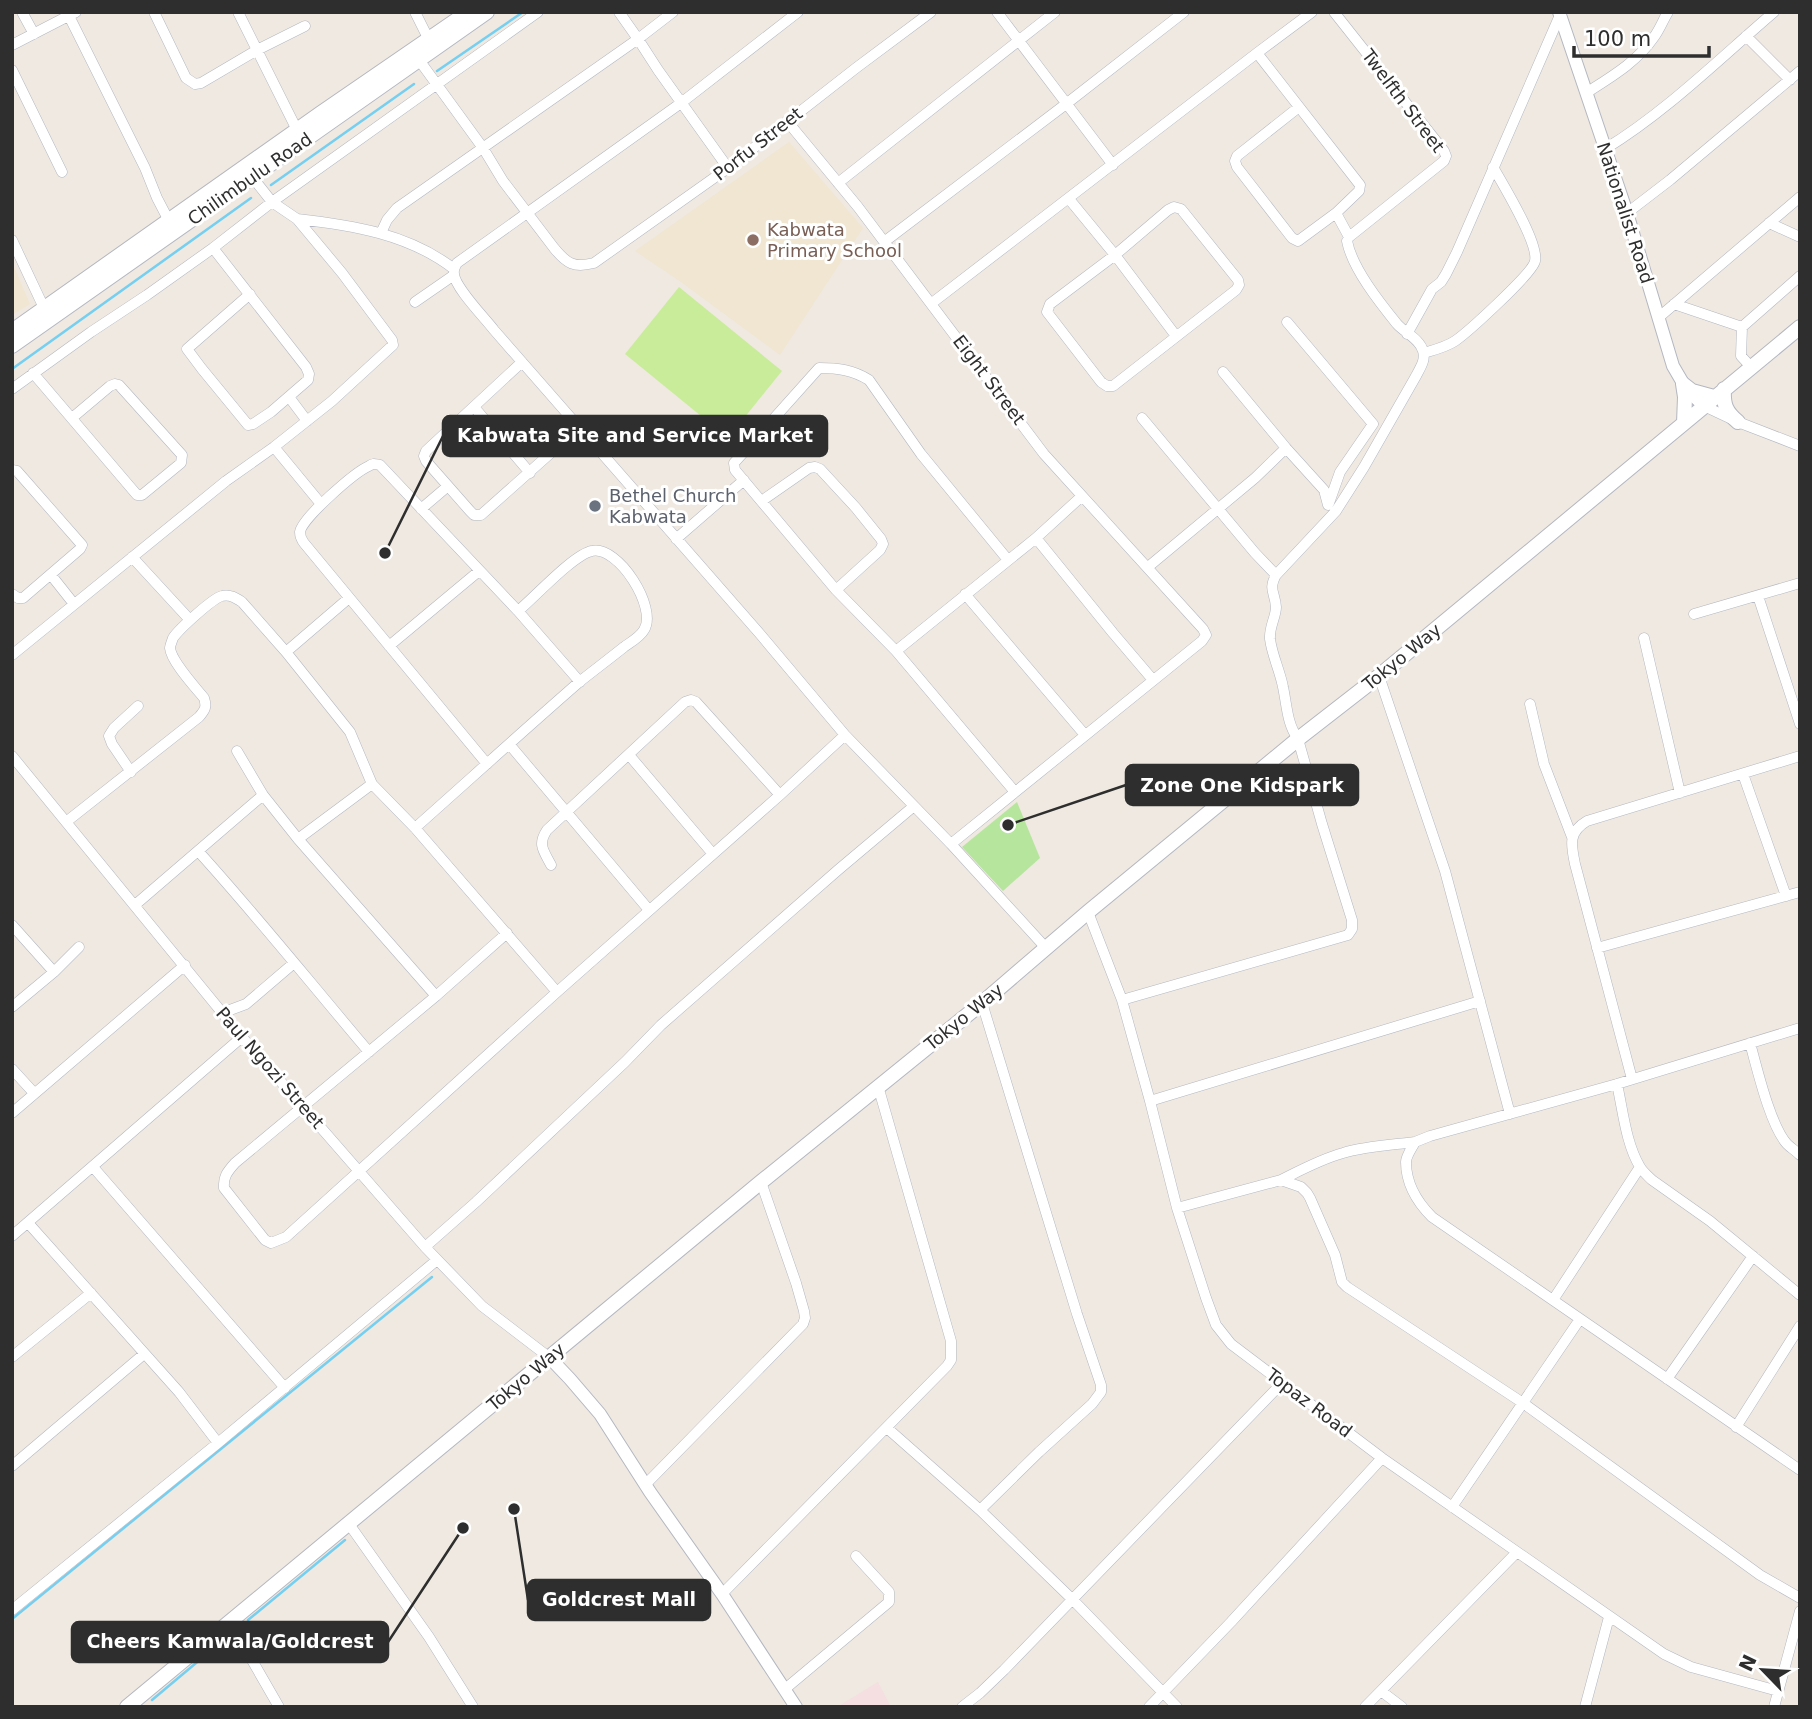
<svg xmlns="http://www.w3.org/2000/svg" width="1812" height="1719" viewBox="0 0 1812 1719" font-family="'DejaVu Sans',sans-serif">
<rect width="100%" height="100%" fill="#efe9e1"/>
<path fill="#f0e6d1" d="M 789,142 L 863,228 L 780,355 L 681,282 L 635,251 Z
M 12,262 L 30,304 L 12,315 Z"/>
<path fill="#f5dfe0" d="M 878,1682 L 891,1707 L 837,1707 Z"/>
<path fill="#b6e59e" d="M 1017,802 L 1040,858 L 1003,891 L 962,847 Z"/>
<path fill="#c9ec9a" d="M 679,287 L 782,371 L 728,438 L 625,354 Z"/>
<g fill="none" stroke-linecap="round" stroke-linejoin="round">
<path stroke="#75cff0" stroke-width="2.5" d="M 437,71 L 523,12
M 271,185 L 414,84
M 12,369 L 251,198
M 12,1619 L 432,1277
M 248,1620 L 345,1540
M 152,1700 L 227,1637"/>
<defs>
<path id="minor" d="M 22,12 L 34,34
M 154,12 L 186,78 L 195,84 L 201,83 L 257,50 L 305,26
M 238,12 L 297,130
M 415,12 L 429,40
M 619,12 L 638,39 L 658,70 L 728,168
M 798,12 L 681,103 L 457,263 C 455,267 453,269 454,274 C 455,288 485,318 494,330 L 760,634 L 845,735 L 951,844 L 1046,948
M 997,12 L 1113,165
M 1334,12 L 1444,151 L 1446,156 L 1444,161 L 1349,237
M 69,16 L 145,168 L 157,198 L 169,221
M 1746,36 L 1790,80
M 12,45 L 76,12
M 1257,53 L 1360,185 L 1359,191 L 1336,213 L 1298,241 L 1292,238 L 1237,167 L 1235,161 L 1237,156 L 1299,107
M 419,60 L 483,148 L 503,181 L 554,248 C 567,264 574,268 594,263 L 728,168 L 856,68 L 931,12
M 12,70 L 62,172
M 1586,93 C 1611,77 1637,62 1654,37 C 1660,29 1663,20 1668,12
M 787,121 L 858,207 L 1044,454 L 1203,629 L 1206,635 L 1202,641 L 951,844
M 1605,149 C 1667,111 1719,59 1774,12
M 838,183 L 1055,12
M 1069,199 L 1115,255 L 1176,336
M 1174,207 L 1181,209 L 1238,280 L 1239,285 L 1236,290 L 1113,386 L 1107,386 L 1101,382 L 1047,312 L 1050,304 L 1115,255 L 1168,210 Z
M 1627,213 L 1670,180 L 1800,71
M 297,219 C 352,225 409,234 454,269
M 1769,223 L 1800,237
M 381,233 L 387,220 L 397,208 L 638,39 L 673,12
M 12,240 L 44,308
M 884,242 L 1066,104 L 1184,12
M 213,248 L 306,367 L 309,374 L 308,380 L 271,412 L 253,424 L 248,425 L 202,369 L 187,349 L 250,294
M 415,302 L 454,275
M 932,303 L 1257,53 L 1312,12
M 1674,304 L 1742,327 L 1800,276
M 1658,318 L 1800,197
M 1287,322 L 1373,424 L 1340,472 L 1329,503
M 1742,327 L 1741,356 L 1751,367
M 1407,334 L 1432,289 L 1441,282 L 1446,274 L 1457,252 L 1560,15
M 1424,353 C 1434,350 1446,347 1455,341 C 1468,332 1533,273 1535,261 C 1539,243 1503,185 1493,167
M 522,362 L 426,451 L 424,456 L 426,461 L 470,511 L 474,515 L 481,515 L 580,427
M 1223,372 L 1286,448 L 1324,490 L 1328,505
M 33,373 L 137,495 L 142,495 L 181,463 L 182,455 L 119,385 L 115,384 L 110,386 L 72,418
M 12,389 L 91,332 L 147,295 L 213,248 L 272,202 L 538,12
M 289,397 L 307,421
M 1704,406 L 1738,422 L 1800,446
M 474,407 L 530,473
M 1142,418 L 1255,553 L 1276,575
M 274,447 L 321,504
M 12,470 L 17,471 L 82,545 L 80,549 L 23,598 L 18,598 L 12,594
M 763,500 L 809,468 L 815,467 L 820,469 L 856,508 L 881,539 L 883,544 L 880,550 L 836,590
M 421,509 L 448,486
M 1036,538 L 1113,633 L 1153,680
M 676,539 L 744,480
M 132,557 L 190,620
M 1008,560 L 921,454 L 869,380 C 853,370 838,368 819,368 L 734,463 L 735,470 L 836,590 L 896,651 L 1015,792
M 1148,567 L 1255,478 L 1286,448
M 51,575 L 74,604
M 965,594 L 1085,735
M 1758,596 L 1800,724
M 1694,614 L 1800,583
M 1644,638 L 1680,793
M 389,646 L 479,571
M 896,651 L 1036,538 L 1082,496
M 286,652 L 349,598
M 12,655 L 226,481 L 274,447 L 332,401 L 393,345 L 392,340 L 342,273 L 297,219 L 272,202 L 253,178
M 1379,676 L 1445,871 L 1510,1114
M 1530,704 L 1544,764 L 1572,837
M 509,744 L 649,910
M 237,751 L 263,795 L 298,839 L 436,996
M 629,755 L 713,854
M 12,756 L 242,1037 L 425,1247 L 482,1306 L 550,1358
M 487,764 L 304,543 C 301,539 300,537 300,532 C 302,518 355,472 369,466 C 374,463 374,464 380,465 L 518,611 L 580,682
M 131,772 L 112,744 L 109,736 L 114,728 L 138,706
M 1743,774 L 1786,896
M 66,822 L 199,717 C 205,710 207,707 204,698 C 195,687 171,661 170,648 C 170,646 172,641 173,638 C 179,629 213,598 222,596 C 230,594 236,598 242,602 L 286,652 L 350,732 L 372,784 L 415,828 L 557,992
M 415,828 C 469,780 523,731 578,683 C 593,671 609,659 624,647 C 631,642 640,637 644,630 C 658,608 618,545 592,551 C 574,554 534,598 518,611
M 298,839 L 372,784
M 198,851 C 257,916 312,985 369,1052
M 551,865 C 544,851 537,845 547,830 L 685,702 L 691,700 L 696,702 L 780,795
M 135,905 L 263,795
M 1088,912 L 1122,1000 L 1150,1101 L 1177,1208 L 1206,1298 L 1216,1325 L 1231,1344 L 1382,1458 L 1664,1654 L 1691,1667 L 1778,1691
M 12,925 L 54,972
M 507,933 L 436,996 L 235,1163 C 227,1172 223,1177 224,1188 L 265,1240 L 271,1243 L 286,1237 L 557,992 L 780,795 L 845,735
M 1597,948 L 1800,892
M 1122,1000 L 1348,935 L 1352,929 L 1352,920 L 1322,824 L 1298,739 C 1287,724 1287,706 1283,687 C 1280,671 1272,655 1270,639 C 1269,627 1276,617 1276,607 C 1275,592 1268,590 1276,575 L 1336,511 L 1364,467 L 1416,376 C 1420,368 1426,360 1423,351 C 1420,339 1405,333 1397,324 C 1380,303 1352,268 1347,241 L 1349,237 L 1336,213
M 12,1007 L 54,972 L 79,947
M 222,1013 L 246,1004 L 294,963
M 1800,1028 L 1617,1084 L 1430,1136 L 1415,1142 C 1412,1148 1406,1156 1406,1162 C 1406,1184 1417,1202 1432,1217 L 1800,1470
M 1750,1043 C 1757,1068 1770,1125 1787,1144 C 1791,1148 1796,1151 1800,1155
M 12,1069 L 34,1093
M 1632,1079 L 1575,864 C 1571,845 1568,832 1587,821 L 1800,756
M 1617,1084 C 1623,1111 1626,1144 1640,1167 C 1643,1172 1648,1176 1652,1180 L 1710,1221 L 1800,1295
M 1150,1101 L 1480,1001
M 12,1113 L 185,965
M 93,1167 L 285,1388
M 1281,1180 C 1301,1170 1321,1159 1343,1153 C 1366,1146 1391,1145 1415,1142
M 1177,1208 L 1281,1180 L 1301,1187 L 1307,1193 L 1310,1198 L 1335,1255 L 1342,1282 L 1347,1287 L 1523,1403 L 1760,1575 L 1800,1598
M 29,1224 L 179,1392 L 218,1443
M 12,1236 L 242,1037
M 425,1247 L 476,1202 L 625,1062 L 661,1025 L 838,870 L 914,806
M 1553,1300 L 1640,1167
M 12,1357 L 91,1293
M 1667,1379 L 1753,1256
M 1736,1427 L 1800,1326
M 887,1428 L 980,1510 L 1073,1600 L 1177,1707
M 12,1466 L 144,1354
M 645,1485 L 803,1324 L 805,1318 L 804,1311 L 796,1283 L 761,1182
M 1452,1507 L 1580,1319
M 980,1510 L 1039,1452 L 1092,1404 L 1101,1392 L 1101,1385 L 1077,1314 L 982,1003
M 349,1524 L 429,1637 L 473,1707
M 722,1594 L 947,1366 L 951,1360 L 951,1341 L 878,1086
M 12,1610 L 218,1443 L 437,1260
M 230,1622 L 279,1707
M 785,1689 L 889,1602 L 889,1592 L 856,1556
M 1381,1691 L 1402,1707
M 962,1707 L 980,1693 L 1004,1670 L 1282,1383
M 1149,1707 L 1231,1622 L 1382,1458
M 1365,1707 L 1517,1552
M 1585,1707 L 1609,1617
M 1774,1707 L 1800,1611"/>
<path id="tertiary" d="M 1559,12 L 1627,213 L 1673,366 L 1687,390 L 1704,406
M 550,1358 L 570,1379 L 600,1414 L 650,1492 L 722,1594 L 796,1707"/>
<path id="secondary" d="M 12,331 L 321,113 L 468,12
M 12,346 L 487,12
M 1683,384 L 1685,397 L 1684,423
M 1683,384 L 1692,391 L 1714,397
M 1724,389 C 1723,405 1726,412 1738,422
M 127,1707 L 761,1182 L 982,1003 L 1088,912 L 1298,739 L 1379,676 L 1800,327"/>
</defs>
<use href="#minor" stroke="#b4b7c1" stroke-width="11"/>
<use href="#tertiary" stroke="#b4b7c1" stroke-width="14"/>
<use href="#secondary" stroke="#b4b7c1" stroke-width="16"/>
<use href="#minor" stroke="#fff" stroke-width="10"/>
<use href="#tertiary" stroke="#fff" stroke-width="12"/>
<use href="#secondary" stroke="#fff" stroke-width="14"/>
</g>
<circle fill="#8d6e63" stroke="#fff" stroke-width="2.5" cx="753" cy="240" r="7"/>
<circle fill="#6b7280" stroke="#fff" stroke-width="2.5" cx="595" cy="506" r="7"/>
<g text-anchor="middle" stroke-width="6" stroke-linejoin="round" paint-order="stroke">
<g font-size="18" fill="#2e2e2e" stroke="#fff">
<text transform="translate(1403 101) rotate(53)" y="6">Twelfth Street</text>
<text transform="translate(758 144) rotate(-38)" y="6">Porfu Street</text>
<text transform="translate(250 179) rotate(-35)" y="6">Chilimbulu Road</text>
<text transform="translate(1625 213) rotate(72)" y="6">Nationalist Road</text>
<text transform="translate(989 380) rotate(53)" y="6">Eight Street</text>
<text transform="translate(1402 657) rotate(-39)" y="6">Tokyo Way</text>
<text transform="translate(964 1017) rotate(-39)" y="6">Tokyo Way</text>
<text transform="translate(270 1068) rotate(49)" y="6">Paul Ngozi Street</text>
<text transform="translate(526 1377) rotate(-40)" y="6">Tokyo Way</text>
<text transform="translate(1309 1403) rotate(37)" y="6">Topaz Road</text>
</g>
<g font-size="18" fill="#785e54" stroke="#fff" text-anchor="start">
<text x="767" y="236">Kabwata<tspan x="767" dy="21">Primary School</tspan></text>
</g>
<g font-size="18" fill="#5b616d" stroke="#fff" text-anchor="start">
<text x="609" y="502">Bethel Church<tspan x="609" dy="21">Kabwata</tspan></text>
</g>
</g>
<path fill="none" stroke="#2e2e2e" stroke-width="2.5" d="M385 553L443 436M1008 825L1126 785M514 1509L528 1600M463 1528L388 1642"/>
<g fill="#2e2e2e" stroke="#fff" stroke-width="2.5">
<circle cx="385" cy="553" r="7"/>
<circle cx="1008" cy="825" r="7"/>
<circle cx="514" cy="1509" r="7"/>
<circle cx="463" cy="1528" r="7"/>
</g>
<g fill="#2e2e2e" stroke="#2e2e2e" stroke-width="2.5">
<rect x="443" y="416" width="384" height="40" rx="7"/>
<rect x="1126" y="765" width="232" height="40" rx="7"/>
<rect x="528" y="1580" width="182" height="40" rx="7"/>
<rect x="72" y="1622" width="316" height="40" rx="7"/>
</g>
<g font-size="19" text-anchor="middle" font-weight="bold" fill="#fff">
<text x="635" y="442">Kabwata Site and Service Market</text>
<text x="1242" y="792">Zone One Kidspark</text>
<text x="619" y="1606">Goldcrest Mall</text>
<text x="230" y="1648">Cheers Kamwala/Goldcrest</text>
</g>
<rect width="1812" height="1719" fill="none" stroke="#2e2e2e" stroke-width="28"/>
<g transform="translate(1763 1670) rotate(295)" stroke="#ffffff" stroke-width="5" paint-order="stroke">
<path d="M0-5L12 26L0 18L-12 26Z" fill="#2e2e2e"/>
<text y="-10" font-size="19" font-weight="bold" text-anchor="middle" fill="#2e2e2e">N</text>
</g>
<path d="M1574 46v10h135v-10" fill="none" stroke="#2e2e2e" stroke-width="3.5"/>
<text x="1584" y="46" font-size="21" fill="#2e2e2e" stroke="#ffffff" stroke-width="5" paint-order="stroke">100 m</text>
</svg>
